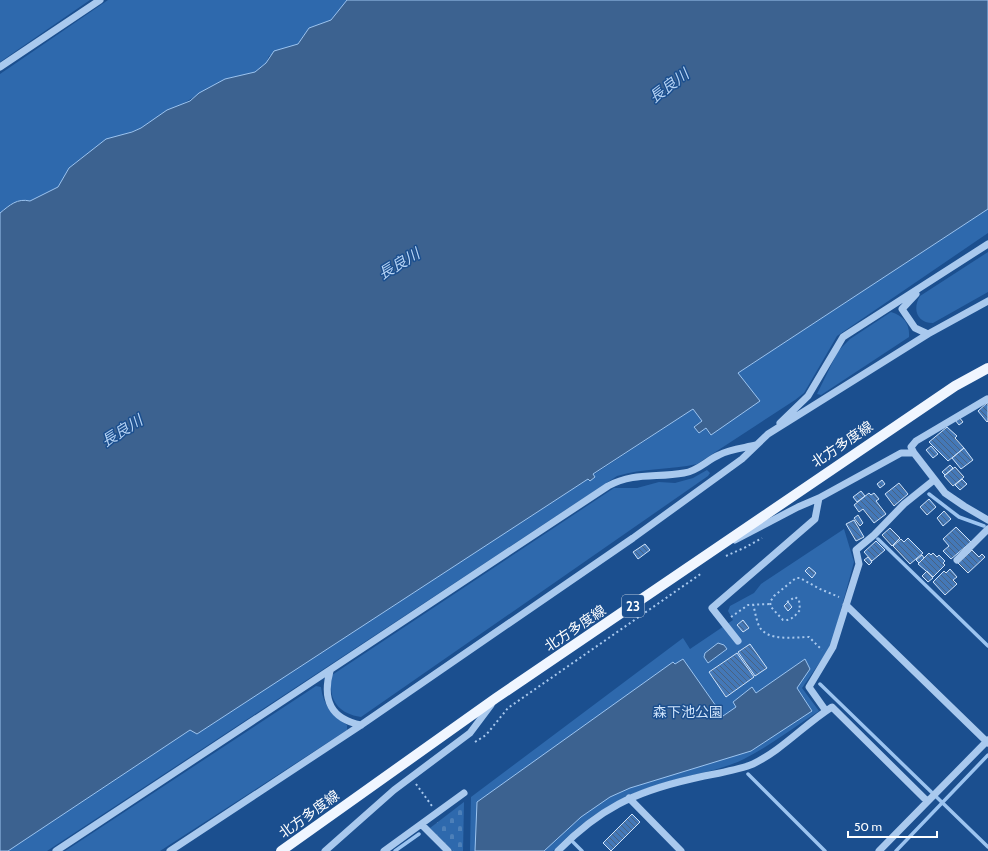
<svg xmlns="http://www.w3.org/2000/svg" width="988" height="851" viewBox="0 0 988 851" font-family="Cabin,'Noto Sans JP',sans-serif">
<defs>
<pattern id="cemetery-stones" width="16" height="16" patternUnits="userSpaceOnUse"><rect width="16" height="16" fill="#2e69ad"/><path d="M2 7V4a2 2 0 0 1 4 0v3zM10 15v-3a2 2 0 0 1 4 0v3z" fill="#4d80b9"/></pattern>
<pattern id="building-back-hatch" width="6" height="6" patternUnits="userSpaceOnUse"><rect width="6" height="6" fill="#4478b7"/><path d="M-1 5l2 2M0 0l6 6M5-1l2 2" fill="none" stroke="#486282"/></pattern>
</defs>
<rect width="100%" height="100%" fill="#1b4f8f"/>
<path fill="#2e69ad" d="M 0,0 L 90,0 L 0,62 Z
M 108,0 L 347,0 L 331,20 L 309,28 L 298,44 L 269,56 L 266,63 L 255,72 L 225,79 L 141,128 L 120,136 L 80,159 L 69,168 L 58,187 L 30,201 C 17,198 10,205 0,213 L 0,74 Z
M 988,209 L 988,233 L 837,336 L 804,393 L 795,400 L 697,464 C 670,470 643,468 617,476 L 47,851 L 8,851 L 190,730 L 197,734 L 588,479 L 589,481 L 593,475 L 693,409 L 702,421 L 694,426 L 706,428 L 710,435 L 738,373 Z
M 988,252 L 988,292 L 933,323 C 917,323 912,309 920,296 Z
M 891,312 C 904,316 910,324 909,337 L 821,395 L 817,394 L 838,351 L 850,339 Z
M 707,470 L 710,473 L 708,476 L 361,717 C 336,713 328,698 332,675 L 614,488 L 637,488 L 659,482 L 675,483 L 693,478 Z
M 844,529 L 854,562 L 831,646 L 802,688 L 819,711 C 794,727 770,746 744,759 C 724,769 699,773 677,779 C 624,793 591,812 553,851 L 470,851 L 471,797 L 683,638 L 690,649 L 733,620 L 728,611 L 730,606 L 754,593 L 761,584 Z
M 316,686 L 321,687 C 323,705 332,715 347,725 L 347,730 L 160,851 L 65,851 Z"/>
<path fill="url(#cemetery-stones)" d="M 464,802 L 463,851 L 453,851 L 430,828 Z"/>
<path fill="#3c6290" stroke="#9cc4f0" d="M 347,0 L 988,0 L 988,209 L 738,373 L 760,401 L 711,435 L 706,428 L 699,433 L 694,427 L 702,421 L 693,409 L 593,474 L 595,477 L 590,481 L 588,479 L 197,734 L 190,730 L 8,851 L 0,851 L 0,213 C 10,205 17,198 30,201 L 58,187 L 69,168 L 106,139 L 132,132 L 141,128 L 167,110 L 190,101 L 199,93 L 225,79 L 255,72 L 266,63 L 274,51 L 298,44 L 309,28 L 331,20 Z
M 718,643 L 724,645 L 727,649 L 708,663 L 704,657 L 705,653 Z
M 683,659 L 723,716 L 736,707 L 733,702 L 752,687 L 756,693 L 805,659 L 810,669 L 797,688 L 812,711 L 751,751 L 630,788 L 610,797 L 581,817 L 544,851 L 475,851 L 477,802 L 673,662 L 675,664 Z"/>
<g fill="none" stroke-linecap="round" stroke-linejoin="round">
<path stroke="#9cc4f0" stroke-width="3.5" d="M 929,494 L 959,517 L 984,526
M 878,539 L 988,646
M 820,684 L 988,847
M 748,774 L 825,851
M 573,842 L 582,851
M 395,851 L 419,834
M 896,851 L 988,755"/>
</g>
<path fill="url(#building-back-hatch)" stroke="#cfe3fa" d="M 988,402 L 988,421 L 987,422 L 978,411 Z
M 959,417 L 963,422 L 959,425 L 955,420 Z
M 947,427 L 957,436 L 955,438 L 964,448 L 948,461 L 929,442 Z
M 931,446 L 938,454 L 933,458 L 926,450 Z
M 964,448 L 973,460 L 961,469 L 952,458 Z
M 950,465 L 953,468 L 945,475 L 942,472 Z
M 955,467 L 964,477 L 953,486 L 944,476 Z
M 962,479 L 967,484 L 960,490 L 955,485 Z
M 882,480 L 885,484 L 880,488 L 877,484 Z
M 899,483 L 908,494 L 894,506 L 885,494 Z
M 861,491 L 865,496 L 857,502 L 853,497 Z
M 869,493 L 871,495 L 874,493 L 879,499 L 876,501 L 886,514 L 874,523 L 863,509 L 859,512 L 854,505 Z
M 929,499 L 936,507 L 927,515 L 920,507 Z
M 944,511 L 951,519 L 943,526 L 937,518 Z
M 858,515 L 863,523 L 860,526 L 854,518 Z
M 854,520 L 864,537 L 856,541 L 846,524 Z
M 956,527 L 971,542 L 951,559 L 943,551 L 949,546 L 943,539 Z
M 890,528 L 900,538 L 892,546 L 882,535 Z
M 908,538 L 923,553 L 910,564 L 893,546 L 901,539 L 904,542 Z
M 876,541 L 885,550 L 872,561 L 864,552 Z
M 645,544 L 650,550 L 638,559 L 633,552 Z
M 972,550 L 979,557 L 982,554 L 985,557 L 968,573 L 958,563 Z
M 929,553 L 931,555 L 933,553 L 937,557 L 939,555 L 945,561 L 943,563 L 945,565 L 933,577 L 918,564 Z
M 922,555 L 924,558 L 919,563 L 916,560 Z
M 868,557 L 872,562 L 869,565 L 864,560 Z
M 809,567 L 816,573 L 812,578 L 805,571 Z
M 950,569 L 957,577 L 953,580 L 957,584 L 945,595 L 933,582 L 944,571 L 946,573 Z
M 927,571 L 933,578 L 928,582 L 922,576 Z
M 788,602 L 792,607 L 788,611 L 784,606 Z
M 743,620 L 749,628 L 743,632 L 737,625 Z
M 750,644 L 767,668 L 755,676 L 738,652 Z
M 737,653 L 754,677 L 726,697 L 709,672 Z
M 632,814 L 640,822 L 611,851 L 603,843 Z"/>
<g fill="none" stroke-linecap="round" stroke-linejoin="round">
<path stroke="#a9c9ee" stroke-width="2" stroke-dasharray="2 3" stroke-linecap="butt" d="M 726,556 L 746,547 L 762,538
M 787,602 L 795,597 L 799,600 L 800,610 C 795,616 791,621 783,620 L 771,607 L 770,602 L 774,596 L 796,578 L 800,578 L 820,589 L 839,597
M 753,604 C 755,611 756,619 759,626 C 767,642 795,637 809,637 L 822,650
M 731,617 L 748,605 L 770,604
M 475,742 L 486,735 L 508,708 L 702,573
M 416,784 L 432,806"/>
<path stroke="#a9c9ee" stroke-width="7" d="M 0,67 L 100,0
M 916,294 L 902,309 L 915,328 L 928,334 L 988,301
M 780,423 L 808,396 L 843,337 L 988,244
M 914,453 L 911,447 L 916,441 L 987,399
M 735,540 L 798,507 L 819,498 L 901,453 L 914,453 L 945,493 L 964,506 L 988,520
M 957,560 L 988,529
M 846,605 L 988,743
M 738,641 L 712,608 L 815,519 L 819,498
M 330,671 C 322,700 331,719 361,725
M 826,711 L 809,687 L 833,647 L 859,564 L 856,550 L 874,535 L 904,504 L 934,480
M 629,798 L 681,851
M 422,825 L 448,851
M 56,851 L 608,486 C 634,472 656,478 684,473 C 698,471 707,460 719,455 C 730,449 744,448 756,445
M 170,851 L 361,725 L 633,538 L 742,459 L 768,434 L 928,334
M 325,851 L 394,790 L 470,733 L 491,705
M 384,851 L 464,793
M 558,851 C 599,809 634,792 691,779 C 707,775 740,770 753,764 C 782,750 805,724 832,707 L 927,801
M 879,851 L 988,740"/>
<path stroke="#f0f6ff" stroke-width="10" d="M 281,851 L 496,698 L 955,386 L 988,368"/>
</g>
<g text-anchor="middle" stroke-width="3" stroke-linejoin="round" paint-order="stroke">
<rect fill="#1b4f8f" stroke="#bbcadd" stroke-width="1" x="622" y="595" width="22" height="22" rx="3"/>
<g font-size="13" font-weight="bold" fill="#fff">
<text x="633" y="611">23</text>
</g>
<g font-size="14" fill="#fff" stroke="#1b4f8f">
<text transform="translate(842 444) rotate(-34)" y="5">北方多度線</text>
<text transform="translate(575 628) rotate(-34)" y="5">北方多度線</text>
<text transform="translate(309 814) rotate(-36)" y="5">北方多度線</text>
</g>
<g font-size="14" fill="#cfe3fa" stroke="#1b4f8f">
<text x="688" y="717">森下池公園</text>
</g>
<g font-size="15" font-style="italic" fill="#b5d3f5" stroke="#1b4f8f">
<text transform="translate(669 86) rotate(-37)" y="5">長良川</text>
<text transform="translate(399 264) rotate(-31)" y="5">長良川</text>
<text transform="translate(122 431) rotate(-32)" y="5">長良川</text>
</g>
</g>
<path d="M848 831v6h89v-6" fill="none" stroke="#ffffff" stroke-width="2"/>
<text x="854" y="831" font-size="12" fill="#ffffff" stroke="#1b4f8f" stroke-width="3" paint-order="stroke">50 m</text>
</svg>
